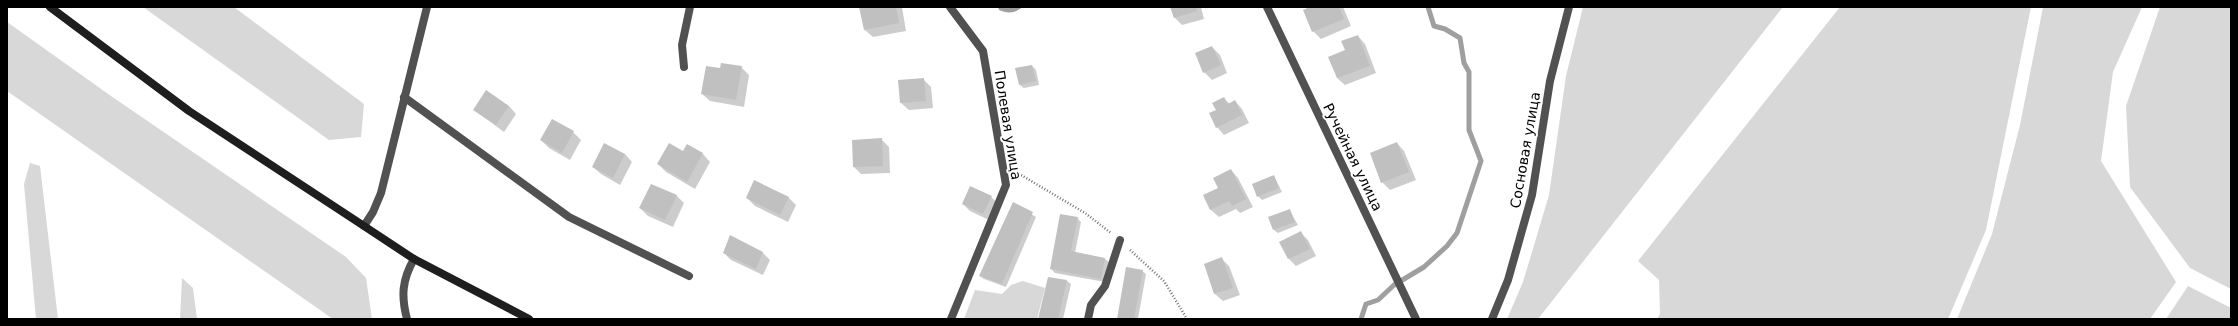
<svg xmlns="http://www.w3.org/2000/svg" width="2238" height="326" viewBox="0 0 2238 326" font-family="'DejaVu Sans',sans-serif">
<rect width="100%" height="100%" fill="#fff"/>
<path fill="#d8d8d8" d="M 143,7 L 234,7 L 364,104 L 361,137 L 329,140 Z
M 1583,7 L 1783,7 L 1538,319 L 1507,319 L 1523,282 L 1549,195 L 1566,76 Z
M 1840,7 L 2031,7 L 1986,230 L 1948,319 L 1657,319 L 1660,314 L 1659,280 L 1638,261 Z
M 2043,7 L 2142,7 L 2113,72 L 2101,161 L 2176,282 L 2150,319 L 1957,319 L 1992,234 L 2020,125 Z
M 2160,7 L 2231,7 L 2231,289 L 2190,268 L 2130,187 L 2126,106 Z
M 7,22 L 111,96 L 346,257 L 366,278 L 372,319 L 333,319 L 7,91 Z
M 30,163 L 40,166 L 58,319 L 36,319 L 24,184 Z
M 182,278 L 193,288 L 197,319 L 180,319 Z
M 1023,281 L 1045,288 L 1037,319 L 964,319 L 975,290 L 1002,294 L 1011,285 Z
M 2188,286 L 2231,308 L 2231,319 L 2166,319 Z"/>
<path fill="#9f9f9f" d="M 998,7 L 1023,7 C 1015,13 1008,14 999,10 Z"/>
<path fill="#0003" d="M 860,7 L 902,7 L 906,31 L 873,37 L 865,30 Z
M 1171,7 L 1201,7 L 1204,19 L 1182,25 L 1174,17 Z
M 1312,7 L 1343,7 L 1351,26 L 1321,39 L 1313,31 Z
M 1358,36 L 1365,44 L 1376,73 L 1345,85 L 1337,78 L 1330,57 L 1346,51 Z
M 1212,47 L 1220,55 L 1227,73 L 1212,80 L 1204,72 Z
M 1032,66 L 1036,70 L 1039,85 L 1024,88 L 1020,85 Z
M 741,67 L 749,75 L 744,107 L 710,101 L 702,94 L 721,69 Z
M 923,79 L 931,87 L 933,108 L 909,110 L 901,103 Z
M 1224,99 L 1230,104 L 1235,101 L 1242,109 L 1249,123 L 1224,135 L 1217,127 L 1217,110 Z
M 509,106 L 516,114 L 504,132 L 474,110 Z
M 573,132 L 581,140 L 570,160 L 549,148 L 541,140 Z
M 881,139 L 889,147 L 890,173 L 861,174 L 854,167 Z
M 1397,143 L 1404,151 L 1416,180 L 1390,190 L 1382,182 Z
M 687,145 L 703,154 L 710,162 L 695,189 L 666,172 L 658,164 L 683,153 Z
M 625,154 L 632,162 L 620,185 L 601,174 L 593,167 Z
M 1231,170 L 1238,178 L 1253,207 L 1240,213 L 1236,209 L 1219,217 L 1211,210 L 1204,196 L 1219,188 Z
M 1274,176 L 1282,192 L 1262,200 L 1258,196 Z
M 651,185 L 677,196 L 684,203 L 673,227 L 648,216 L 640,208 Z
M 788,197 L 796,205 L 788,222 L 755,206 L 747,198 Z
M 991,197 L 999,204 L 991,221 L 970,211 L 963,204 Z
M 1013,203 L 1036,217 L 1006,287 L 984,279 L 980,276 Z
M 1289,210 L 1298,225 L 1278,233 L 1274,230 Z
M 1077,218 L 1081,222 L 1075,253 L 1105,259 L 1109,262 L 1105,282 L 1055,273 L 1051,269 Z
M 1301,233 L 1308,240 L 1316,256 L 1296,266 L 1289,259 L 1281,243 Z
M 762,252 L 770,260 L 763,275 L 731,260 L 724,253 Z
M 1222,259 L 1229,266 L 1240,295 L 1223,301 L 1215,294 Z
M 1142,271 L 1146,274 L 1138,319 L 1118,319 Z
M 1049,278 L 1067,281 L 1071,284 L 1063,319 L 1039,319 Z"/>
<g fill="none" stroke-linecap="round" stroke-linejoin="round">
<path stroke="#9f9f9f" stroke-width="5" d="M 1361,319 L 1366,304 L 1378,300 L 1394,285 L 1424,267 L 1447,246 L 1457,233 L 1481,161 L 1469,130 L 1469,72 L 1464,63 L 1460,38 L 1445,29 L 1434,26 L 1428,7"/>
</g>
<path fill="#c0c0c0" d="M 859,7 L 896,7 L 899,23 L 864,30 Z
M 1170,7 L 1196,7 L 1197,11 L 1174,18 Z
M 1310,7 L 1339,7 L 1344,19 L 1312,32 L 1303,10 Z
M 1358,35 L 1370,66 L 1337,78 L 1328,57 L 1345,50 L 1341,41 Z
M 1212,46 L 1221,65 L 1203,73 L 1195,53 Z
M 721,63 L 742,66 L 736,100 L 701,94 L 706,66 L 720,68 Z
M 1032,65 L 1036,81 L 1019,85 L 1015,68 Z
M 924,78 L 926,101 L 900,103 L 898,80 Z
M 486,90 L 509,106 L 496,125 L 473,110 Z
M 1224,97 L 1228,104 L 1235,100 L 1242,115 L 1216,128 L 1209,113 L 1216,110 L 1212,103 Z
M 552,119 L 574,131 L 562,153 L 540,140 Z
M 882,138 L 883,166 L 853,167 L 852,140 Z
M 1397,142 L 1409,172 L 1381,183 L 1370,153 Z
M 604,143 L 625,154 L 613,178 L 592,167 Z
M 669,143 L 683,151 L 687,144 L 703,153 L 687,182 L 657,164 Z
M 1231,169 L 1246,199 L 1232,206 L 1229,201 L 1210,210 L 1203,195 L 1218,188 L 1213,178 Z
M 1274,175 L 1279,188 L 1257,197 L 1252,184 Z
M 754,180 L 789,197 L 780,215 L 746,198 Z
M 651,184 L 677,195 L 665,220 L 639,208 Z
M 970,186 L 992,196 L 983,214 L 962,204 Z
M 1013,202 L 1033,212 L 1002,284 L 979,276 Z
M 1290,209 L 1295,222 L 1273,230 L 1268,217 Z
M 1060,214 L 1078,217 L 1071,251 L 1105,258 L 1101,279 L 1050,269 Z
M 1301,231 L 1310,249 L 1288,259 L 1279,242 Z
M 730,235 L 763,252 L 756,269 L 723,253 Z
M 1222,257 L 1233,288 L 1214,294 L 1204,264 Z
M 1126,267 L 1143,270 L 1134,319 L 1117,319 Z
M 1048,277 L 1067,280 L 1058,319 L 1038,319 Z"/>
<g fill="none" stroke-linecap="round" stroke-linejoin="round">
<path stroke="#737373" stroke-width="2.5" stroke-dasharray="1 2" stroke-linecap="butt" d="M 1016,172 L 1085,213 L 1111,233
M 1130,250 L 1164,281 L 1187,319"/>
<path stroke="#515151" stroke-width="8" d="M 684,67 L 682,45 L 690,7
M 404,97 L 569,217 L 689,276
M 1088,319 L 1091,305 L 1105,286 L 1120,240"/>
<path stroke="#515151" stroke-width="8" d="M 950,7 L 983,51 L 1006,185 L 951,319
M 1267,7 L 1416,319
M 364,226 L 373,212 L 381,193 L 427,7
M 407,319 C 401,296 402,280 414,259
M 1492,319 L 1508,280 L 1532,195 L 1550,81 L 1569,7"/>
<path stroke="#1e1e1e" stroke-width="8" d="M 50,7 L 189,111 L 364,226 L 414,259 L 529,319"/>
</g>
<g text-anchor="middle" stroke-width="4" stroke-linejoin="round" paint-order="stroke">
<g font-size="14" fill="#000" stroke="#fff">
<text transform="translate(1008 125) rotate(81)" y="5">Полевая улица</text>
<text transform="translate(1525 150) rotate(-80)" y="5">Сосновая улица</text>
<text transform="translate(1353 157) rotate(64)" y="5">Ручейная улица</text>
</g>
</g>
<rect width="2238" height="326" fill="none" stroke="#000000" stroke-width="16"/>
</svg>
